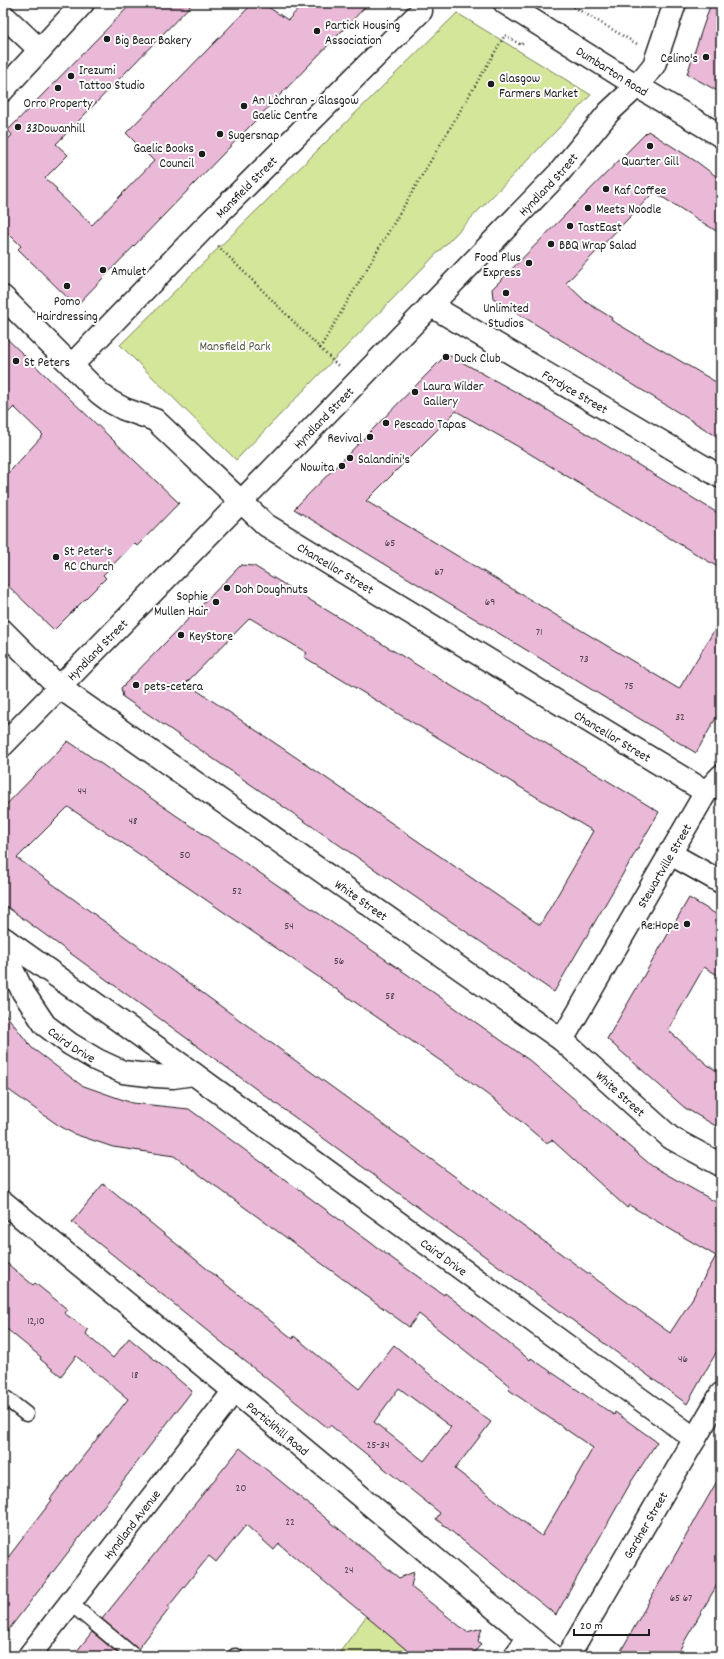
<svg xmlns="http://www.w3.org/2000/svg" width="724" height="1659" viewBox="0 0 724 1659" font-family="Dekko,sans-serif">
<rect width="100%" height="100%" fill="#fff"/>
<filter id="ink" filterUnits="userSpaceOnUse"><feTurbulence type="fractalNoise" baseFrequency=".025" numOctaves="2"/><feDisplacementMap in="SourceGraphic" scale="8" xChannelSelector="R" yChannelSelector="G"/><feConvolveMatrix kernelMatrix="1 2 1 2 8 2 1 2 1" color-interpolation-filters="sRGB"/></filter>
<g filter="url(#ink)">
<path fill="#d3e69a" stroke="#78815b" d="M 457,13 L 591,95 L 236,460 L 120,345 Z
M 367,1615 L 409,1652 L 406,1656 L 337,1656 Z"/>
<path fill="#eab9d8" stroke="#1c1c1c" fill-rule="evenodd" d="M 132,3 L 193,3 L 56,144 L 68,155 L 45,178 L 57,189 L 56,191 L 92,225 L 154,161 L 126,133 L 253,3 L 262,3 L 288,20 L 304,3 L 369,3 L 76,306 L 18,249 L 21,246 L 3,228 L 3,145 L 12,135 L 8,130 Z
M 711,3 L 721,3 L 721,93 L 687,74 Z
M 648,131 L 697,162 L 721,180 L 721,234 L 654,192 L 566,283 L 586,302 L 612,318 L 611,320 L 721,385 L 721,439 L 493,298 L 492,289 Z
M 3,335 L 179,503 L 137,546 L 134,543 L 103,575 L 106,578 L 54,630 L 3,581 L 3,479 L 43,435 L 14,407 L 3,418 Z
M 451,356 L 541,406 L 721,515 L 721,569 L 517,446 L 456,411 L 366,501 L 679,689 L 721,619 L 721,709 L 696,753 L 294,509 L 443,358 Z
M 241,565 L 254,566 L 659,812 L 554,992 L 123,697 L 121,688 ZM 250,618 L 307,653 L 304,657 L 593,831 L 585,845 L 586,846 L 540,925 L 300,760 L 186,683 Z
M 68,741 L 430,990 L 529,1060 L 652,1166 L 721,1205 L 721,1344 L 687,1404 L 3,904 L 3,808 ZM 68,807 L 145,858 L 451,1068 L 500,1104 L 546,1143 L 552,1140 L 627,1208 L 629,1205 L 716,1256 L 692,1299 L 670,1333 L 17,858 Z
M 689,898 L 721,917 L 721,977 L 704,967 L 668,1030 L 709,1066 L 721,1073 L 721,1129 L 685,1108 L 607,1039 Z
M 3,1011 L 32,1048 L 81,1085 L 132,1103 L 189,1109 L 393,1259 L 444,1295 L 445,1293 L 530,1360 L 531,1358 L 614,1415 L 615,1412 L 657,1442 L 631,1482 L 556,1615 L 436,1519 L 440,1513 L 330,1425 L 328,1428 L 72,1222 L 103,1184 L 293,1339 L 294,1336 L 359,1389 L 394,1345 L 465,1403 L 491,1422 L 455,1469 L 542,1536 L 593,1448 L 509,1390 L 511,1387 L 419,1314 L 409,1327 L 174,1156 L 113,1147 L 74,1134 L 58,1125 L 3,1086 ZM 399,1388 L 451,1427 L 424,1461 L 374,1422 Z
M 3,1260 L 33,1285 L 35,1283 L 67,1309 L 64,1313 L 88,1330 L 86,1334 L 113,1358 L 129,1338 L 192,1391 L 3,1637 L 3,1564 L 52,1500 L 50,1499 L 128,1399 L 76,1356 L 61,1376 L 40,1359 L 41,1357 L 3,1326 Z
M 240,1448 L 399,1578 L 414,1572 L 411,1587 L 467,1632 L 482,1628 L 478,1641 L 481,1644 L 472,1656 L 414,1656 L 279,1544 L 274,1550 L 246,1525 L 216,1562 L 209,1556 L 168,1607 L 170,1608 L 138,1649 L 102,1619 Z
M 721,1474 L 721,1578 L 676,1656 L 618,1656 Z
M 92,1632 L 121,1656 L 73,1656 Z"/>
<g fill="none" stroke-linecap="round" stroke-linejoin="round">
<defs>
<path id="service" d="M 3,1396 L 26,1414
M 70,1603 L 134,1656
M 235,1656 L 236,1656"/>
<g id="minor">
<path d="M 3,15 L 40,50"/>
<path d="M 637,86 L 654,65 L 675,3"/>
<path d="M 3,90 L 83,3"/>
<path id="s1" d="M 3,297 L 99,393 L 111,402 L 124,409 L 155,420 L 266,525 L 706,792"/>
<path id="s2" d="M 430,305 L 721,477"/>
<path id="s3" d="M 72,365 L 202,230 L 421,11"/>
<path id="s4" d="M 3,631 L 59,687 L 562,1040 L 671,1138 L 721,1165"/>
<path d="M 669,853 L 721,882"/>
<path id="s5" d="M 3,938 L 194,1074 L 695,1439"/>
<path id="s6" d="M 6,940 L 11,967 L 23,992 L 45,1025 L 70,1044 L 97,1060 L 123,1072 L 156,1076 L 173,1077 L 194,1074"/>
<path id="s7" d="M 562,1040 L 706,792 L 721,776"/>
<path id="s8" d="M 3,1202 L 234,1391 L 552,1656"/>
<path id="s9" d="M 29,1656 L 234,1391"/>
<path d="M 515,1656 L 529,1637"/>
<path id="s10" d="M 568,1656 L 721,1394"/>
</g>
<g id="tertiary">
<path id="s11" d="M 505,3 L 637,86 L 721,136"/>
<path id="s12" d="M 3,745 L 270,472 L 559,173 L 609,112 L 637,86"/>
</g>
</defs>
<use href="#service" stroke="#1c1c1c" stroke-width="17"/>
<use href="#minor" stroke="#1c1c1c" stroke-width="25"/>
<use href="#tertiary" stroke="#1c1c1c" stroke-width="25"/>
<path stroke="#1c1c1c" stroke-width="2.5" stroke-dasharray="1 3" stroke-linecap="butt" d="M 567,3 L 637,44
M 218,246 L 320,348 L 505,35 L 521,45 L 523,42
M 320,348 L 338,366"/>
<use href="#service" stroke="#fff" stroke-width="14"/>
<use href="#minor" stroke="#fff" stroke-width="22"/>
<use href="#tertiary" stroke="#fff" stroke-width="22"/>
</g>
</g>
<g fill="#1c1c1c" stroke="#fff" stroke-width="1.5">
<circle cx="317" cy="31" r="4"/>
<circle cx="107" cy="39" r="4"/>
<circle cx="706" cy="57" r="4"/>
<circle cx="71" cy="76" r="4"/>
<circle cx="491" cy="84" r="4"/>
<circle cx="58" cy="88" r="4"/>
<circle cx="244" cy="106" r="4"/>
<circle cx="18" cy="127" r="4"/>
<circle cx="220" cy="134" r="4"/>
<circle cx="650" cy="146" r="4"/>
<circle cx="202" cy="154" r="4"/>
<circle cx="606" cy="189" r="4"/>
<circle cx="588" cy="208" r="4"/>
<circle cx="570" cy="226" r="4"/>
<circle cx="551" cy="244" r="4"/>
<circle cx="529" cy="263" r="4"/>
<circle cx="103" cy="270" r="4"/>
<circle cx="67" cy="286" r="4"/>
<circle cx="506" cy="293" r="4"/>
<circle cx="446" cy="357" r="4"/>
<circle cx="16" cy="361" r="4"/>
<circle cx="415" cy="392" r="4"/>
<circle cx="386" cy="423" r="4"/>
<circle cx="370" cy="437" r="4"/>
<circle cx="350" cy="458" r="4"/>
<circle cx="342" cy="466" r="4"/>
<circle cx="56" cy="557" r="4"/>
<circle cx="227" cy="588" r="4"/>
<circle cx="216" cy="602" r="4"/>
<circle cx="181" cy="635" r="4"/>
<circle cx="136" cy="685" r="4"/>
<circle cx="687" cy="924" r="4"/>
</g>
<g text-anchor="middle" stroke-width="4" stroke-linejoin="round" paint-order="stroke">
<g font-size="11" fill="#50434b">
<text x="390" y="546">65</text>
<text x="439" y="575">67</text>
<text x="490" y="605">69</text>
<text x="539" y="635">71</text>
<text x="584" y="662">73</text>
<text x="629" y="689">75</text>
<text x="680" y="720">32</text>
<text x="82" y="794">44</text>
<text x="133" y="824">48</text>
<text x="185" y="858">50</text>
<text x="237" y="894">52</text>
<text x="289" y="929">54</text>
<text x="339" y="964">56</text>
<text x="390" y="999">58</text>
<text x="36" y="1324">12,10</text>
<text x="683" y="1362">46</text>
<text x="135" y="1378">18</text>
<text x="378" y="1448">25-34</text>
<text x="241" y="1491">20</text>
<text x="290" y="1525">22</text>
<text x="349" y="1573">24</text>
<text x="681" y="1601">65 67</text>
</g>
<g font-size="13" fill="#1c1c1c" stroke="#fff" text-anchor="start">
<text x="325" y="29">Partick Housing<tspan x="325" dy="15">Association</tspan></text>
<text x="115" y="44">Big Bear Bakery</text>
<text x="698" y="62" text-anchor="end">Celino's</text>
<text x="79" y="74">Irezumi<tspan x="79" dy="15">Tattoo Studio</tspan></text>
<text x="499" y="82">Glasgow<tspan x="499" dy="15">Farmers Market</tspan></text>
<text x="252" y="104">An Lòchran - Glasgow<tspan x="252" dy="15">Gaelic Centre</tspan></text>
<text x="58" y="107" text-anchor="middle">Orro Property</text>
<text x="26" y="132">33Dowanhill</text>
<text x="228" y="139">Sugersnap</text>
<text x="194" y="152" text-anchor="end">Gaelic Books<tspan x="194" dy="15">Council</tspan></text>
<text x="650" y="165" text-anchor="middle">Quarter Gill</text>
<text x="614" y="194">Kaf Coffee</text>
<text x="596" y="213">Meets Noodle</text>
<text x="578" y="231">TastEast</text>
<text x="559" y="249">BBQ Wrap Salad</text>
<text x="521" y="261" text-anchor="end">Food Plus<tspan x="521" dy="15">Express</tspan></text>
<text x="111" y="275">Amulet</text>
<text x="67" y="305" text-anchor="middle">Pomo<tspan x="67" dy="15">Hairdressing</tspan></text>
<text x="506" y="312" text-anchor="middle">Unlimited<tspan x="506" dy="15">Studios</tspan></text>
<text x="454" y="362">Duck Club</text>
<text x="24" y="366">St Peters</text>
<text x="423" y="390">Laura Wilder<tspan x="423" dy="15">Gallery</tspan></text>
<text x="394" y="428">Pescado Tapas</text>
<text x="362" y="442" text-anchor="end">Revival</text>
<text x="358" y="463">Salandini's</text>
<text x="334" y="471" text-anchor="end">Nowita</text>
<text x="64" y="555">St Peter's<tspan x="64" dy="15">RC Church</tspan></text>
<text x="235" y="593">Doh Doughnuts</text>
<text x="208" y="600" text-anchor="end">Sophie<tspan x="208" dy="15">Mullen Hair</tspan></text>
<text x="189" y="640">KeyStore</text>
<text x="144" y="690">pets-cetera</text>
<text x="679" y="929" text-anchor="end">Re:Hope</text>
</g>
<g font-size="13" fill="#1c1c1c" stroke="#fff">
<text dy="5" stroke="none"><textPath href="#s11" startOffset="127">Dumbarton Road</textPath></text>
<text dy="5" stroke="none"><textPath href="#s12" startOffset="782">Hyndland Street</textPath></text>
<text dy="5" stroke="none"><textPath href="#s3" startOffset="249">Mansfield Street</textPath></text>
<text dy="5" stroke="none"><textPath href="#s2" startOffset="169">Fordyce Street</textPath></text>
<text dy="5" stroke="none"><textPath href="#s12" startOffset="458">Hyndland Street</textPath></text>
<text dy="5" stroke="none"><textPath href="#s1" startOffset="433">Chancellor Street</textPath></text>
<text dy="5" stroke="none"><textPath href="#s12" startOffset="134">Hyndland Street</textPath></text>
<text dy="5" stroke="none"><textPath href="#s1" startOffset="757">Chancellor Street</textPath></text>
<text dy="5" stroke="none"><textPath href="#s7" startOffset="202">Stewartville Street</textPath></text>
<text dy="5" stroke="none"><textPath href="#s4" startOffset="449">White Street</textPath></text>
<text dy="5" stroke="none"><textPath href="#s6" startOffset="128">Caird Drive</textPath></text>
<text dy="5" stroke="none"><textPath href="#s4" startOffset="773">White Street</textPath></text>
<text dy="5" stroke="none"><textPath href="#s5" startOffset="544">Caird Drive</textPath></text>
<text dy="5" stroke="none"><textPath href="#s8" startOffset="356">Partickhill Road</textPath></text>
<text dy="5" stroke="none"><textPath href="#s9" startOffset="167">Hyndland Avenue</textPath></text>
<text dy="5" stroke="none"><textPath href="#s10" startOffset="152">Gardner Street</textPath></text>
</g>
<g font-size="13" fill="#535942" stroke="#fff">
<text x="235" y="350">Mansfield Park</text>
</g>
</g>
<rect width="724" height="1659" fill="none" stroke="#fff" stroke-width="16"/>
<rect x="8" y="8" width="708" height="1643" fill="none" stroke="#1c1c1c" stroke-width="1.5" filter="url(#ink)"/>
<path d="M574 1629v6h75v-6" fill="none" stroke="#1c1c1c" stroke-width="2"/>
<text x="580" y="1629" font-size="12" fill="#1c1c1c" stroke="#ffffff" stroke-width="3" paint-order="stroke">20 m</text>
</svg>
